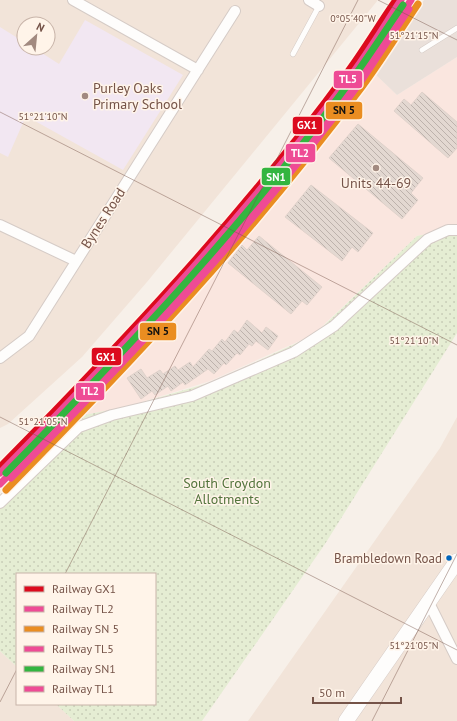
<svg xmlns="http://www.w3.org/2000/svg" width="457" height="721" viewBox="0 0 457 721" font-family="'PT Sans',sans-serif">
<defs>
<pattern id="garden-dots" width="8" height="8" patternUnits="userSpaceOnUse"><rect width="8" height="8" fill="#e5edd3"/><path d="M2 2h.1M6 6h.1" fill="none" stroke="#c8cdb7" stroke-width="1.8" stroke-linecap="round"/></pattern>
<pattern id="building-back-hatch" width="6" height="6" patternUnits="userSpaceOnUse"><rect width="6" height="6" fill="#e3d8d1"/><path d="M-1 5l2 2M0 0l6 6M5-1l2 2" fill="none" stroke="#bdb2ac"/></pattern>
</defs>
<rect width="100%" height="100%" fill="#f7f0e9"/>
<path fill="#f2e4d9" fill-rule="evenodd" d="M 0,0 L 378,0 L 147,282 L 82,357 L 8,424 L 0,428 ZM 24,24 L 48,24 L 48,48 L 24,48 Z
M 457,417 L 457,721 L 248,721 L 440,448 Z
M 0,651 L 17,667 L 17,704 L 56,704 L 74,721 L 0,721 Z"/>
<path fill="#fae6df" d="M 457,57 L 457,228 L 417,236 L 313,335 L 210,381 L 126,407 L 84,415 L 227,257 L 345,112 L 373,72 L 397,95 Z"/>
<path fill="#eae0da" d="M 424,0 L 457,0 L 457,57 L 397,95 L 373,72 Z"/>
<path fill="#f2e7f2" d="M 85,20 L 183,75 L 123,170 L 26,116 L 8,157 L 0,153 L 0,27 L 24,42 L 24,48 L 34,48 L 59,64 Z"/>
<path fill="url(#garden-dots)" d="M 457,228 L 457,333 L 325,544 L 202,721 L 74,721 L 56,704 L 155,704 L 155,574 L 17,574 L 17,667 L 0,651 L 0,498 L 84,415 L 126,407 L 212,382 L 314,335 L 417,236 Z"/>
<path fill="url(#building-back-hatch)" stroke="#e0d2cb" d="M 422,92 L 457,122 L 457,148 L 448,158 L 394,111 L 404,99 L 411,105 Z
M 358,124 L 423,178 L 411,193 L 418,200 L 402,219 L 329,158 Z
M 311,185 L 373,233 L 358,252 L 352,247 L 342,261 L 285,217 Z
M 259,236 L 322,287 L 307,305 L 302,301 L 291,314 L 228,263 L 242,245 L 247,250 Z
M 247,320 L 262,333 L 266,327 L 278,336 L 268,350 L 256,341 L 252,346 L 249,344 L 240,355 L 237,353 L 226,365 L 224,363 L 214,374 L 208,369 L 185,385 L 183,382 L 171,391 L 168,386 L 155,395 L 152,391 L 141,399 L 127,378 L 141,369 L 147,378 L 160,370 L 163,374 L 175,366 L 178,370 L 190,362 L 193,367 L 209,349 L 212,351 L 222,339 L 225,342 L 234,330 L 238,333 Z"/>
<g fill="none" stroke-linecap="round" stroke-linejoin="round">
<defs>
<path id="lane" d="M 422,50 L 457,28
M 293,54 L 319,6"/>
<path id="street" d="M 73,0 L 198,70
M 309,0 L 319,6
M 0,225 L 76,261
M 0,358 L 29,336 L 235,11
M 0,503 L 79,427 L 112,415 L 192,396 L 294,352 L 334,326 L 428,239 L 448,230 L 457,230
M 429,603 L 457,659"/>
<path id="secondary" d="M 346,721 L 457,561"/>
</defs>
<use href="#lane" stroke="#d5cbc6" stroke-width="6"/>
<use href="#street" stroke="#d5cbc6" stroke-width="12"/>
<use href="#secondary" stroke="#d6cbc6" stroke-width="16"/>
<use href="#lane" stroke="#fefdfc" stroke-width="5"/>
<use href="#street" stroke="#fefdfc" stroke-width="10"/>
<use href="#secondary" stroke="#fefdfc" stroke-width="15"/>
<defs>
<path id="rail-1" d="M 0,467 C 122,343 243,215 346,74 C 364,50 379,24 396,0"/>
<path id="rail-2" d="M 0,484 C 126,357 248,225 356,82 C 376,56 393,28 411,0"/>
<path id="rail-3" d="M 6,490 C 132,362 255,231 362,87 C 382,60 399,32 418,4"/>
<path id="rail-4" d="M 0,473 C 123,348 243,218 349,78 C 368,53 384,26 401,0"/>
<path id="rail-5" d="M 6,473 C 128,348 249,220 352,79 C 370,55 386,29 403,5"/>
<path id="rail-6" d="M 11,478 C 134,353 255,225 359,84 C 376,59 392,34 409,9"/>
</defs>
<use href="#rail-1" stroke="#fff4e9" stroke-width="10"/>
<use href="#rail-2" stroke="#fff4e9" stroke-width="10"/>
<use href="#rail-3" stroke="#fff4e9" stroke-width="10"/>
<use href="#rail-4" stroke="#fff4e9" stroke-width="10"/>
<use href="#rail-5" stroke="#fff4e9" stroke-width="10"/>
<use href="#rail-6" stroke="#fff4e9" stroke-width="10"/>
<use href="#rail-1" stroke="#dc0a1e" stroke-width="7"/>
<use href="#rail-2" stroke="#ee4b95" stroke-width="7"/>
<use href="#rail-3" stroke="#ea8d21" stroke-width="7"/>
<use href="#rail-4" stroke="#ee4b95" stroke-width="7"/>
<use href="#rail-5" stroke="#33b540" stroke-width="7"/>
<use href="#rail-6" stroke="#ee4b95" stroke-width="7"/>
</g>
<path fill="none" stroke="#755348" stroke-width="1" stroke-opacity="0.45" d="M 378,0 L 457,40M 0,112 L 457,345M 0,417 L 457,650M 65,574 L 358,0M 0,702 L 17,669M 372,721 L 457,554"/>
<g fill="#a28a80" stroke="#fff4e9" stroke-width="1.5">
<circle cx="85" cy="96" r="4"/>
<circle cx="376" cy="168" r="4"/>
</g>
<circle fill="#0065bd" stroke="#fff4e9" stroke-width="1.5" cx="449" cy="558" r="3.5"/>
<g text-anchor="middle" stroke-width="3" stroke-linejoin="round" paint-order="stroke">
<g font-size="13" fill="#755348" stroke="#fff4e9" text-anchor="end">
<text x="442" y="563">Brambledown Road</text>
</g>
<g font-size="14" fill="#755348" stroke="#fff4e9" text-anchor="start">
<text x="93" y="93">Purley Oaks<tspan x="93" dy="16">Primary School</tspan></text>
<text x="376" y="188" text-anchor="middle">Units 44-69</text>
</g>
<g font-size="14" fill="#755348" stroke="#fff4e9">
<text transform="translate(103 218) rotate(-57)" y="5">Bynes Road</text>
</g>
<g font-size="14" fill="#54753d" stroke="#fff4e9">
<text x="227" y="488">South Croydon<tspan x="227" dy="16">Allotments</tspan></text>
</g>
</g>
<g font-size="10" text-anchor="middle" fill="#755348" stroke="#fff4e9" stroke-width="3" stroke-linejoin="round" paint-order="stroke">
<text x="353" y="22">0°05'40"W</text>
<text x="414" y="39">51°21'15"N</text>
<text x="43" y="120">51°21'10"N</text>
<text x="414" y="344">51°21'10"N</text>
<text x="43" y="425">51°21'05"N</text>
<text x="414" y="649">51°21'05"N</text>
</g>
<g stroke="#fff4e9" stroke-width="1.5">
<rect x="333" y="70" width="30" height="19" rx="4" fill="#ee4b95"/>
<rect x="325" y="101" width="38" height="19" rx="4" fill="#ea8d21"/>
<rect x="292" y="116" width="31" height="19" rx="4" fill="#dc0a1e"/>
<rect x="285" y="143" width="31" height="20" rx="4" fill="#ee4b95"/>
<rect x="261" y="167" width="30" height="19" rx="4" fill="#33b540"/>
<rect x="139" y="322" width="38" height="19" rx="4" fill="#ea8d21"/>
<rect x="91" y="347" width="31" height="19" rx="4" fill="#dc0a1e"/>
<rect x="75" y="382" width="30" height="19" rx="4" fill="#ee4b95"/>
</g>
<g font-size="11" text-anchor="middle" font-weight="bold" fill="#fff">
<text x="348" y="83">TL5</text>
<text x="307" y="129">GX1</text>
<text x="300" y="157">TL2</text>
<text x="276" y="181">SN1</text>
<text x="106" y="361">GX1</text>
<text x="90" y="395">TL2</text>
</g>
<g font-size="11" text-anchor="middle" font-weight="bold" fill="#111">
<text x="344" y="114">SN 5</text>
<text x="158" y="335">SN 5</text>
</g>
<rect x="16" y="573" width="140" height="132" fill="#fff4e9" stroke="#c8b4a9"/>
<rect x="24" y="586" width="20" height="6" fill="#dc0a1e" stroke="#c8b4a9"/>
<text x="52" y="593" font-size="12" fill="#755348">Railway GX1</text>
<rect x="24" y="606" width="20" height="6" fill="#ee4b95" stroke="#c8b4a9"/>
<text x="52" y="613" font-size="12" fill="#755348">Railway TL2</text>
<rect x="24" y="626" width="20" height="6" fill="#ea8d21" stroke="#c8b4a9"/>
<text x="52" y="633" font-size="12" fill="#755348">Railway SN 5</text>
<rect x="24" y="646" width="20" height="6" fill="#ee4b95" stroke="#c8b4a9"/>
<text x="52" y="653" font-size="12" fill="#755348">Railway TL5</text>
<rect x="24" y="666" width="20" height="6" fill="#33b540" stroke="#c8b4a9"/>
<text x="52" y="673" font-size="12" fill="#755348">Railway SN1</text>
<rect x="24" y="686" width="20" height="6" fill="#ee4b95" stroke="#c8b4a9"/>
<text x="52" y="693" font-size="12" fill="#755348">Railway TL1</text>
<g transform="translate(36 36) rotate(27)"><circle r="19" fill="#fff4e9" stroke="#c8b4a9"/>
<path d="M0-3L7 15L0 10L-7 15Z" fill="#a28a80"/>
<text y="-6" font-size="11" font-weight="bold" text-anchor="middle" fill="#755348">N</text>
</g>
<path d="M313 697v6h88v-6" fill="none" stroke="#755348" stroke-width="2"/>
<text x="319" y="697" font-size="12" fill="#755348" stroke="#fff4e9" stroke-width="3" paint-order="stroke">50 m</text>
</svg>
